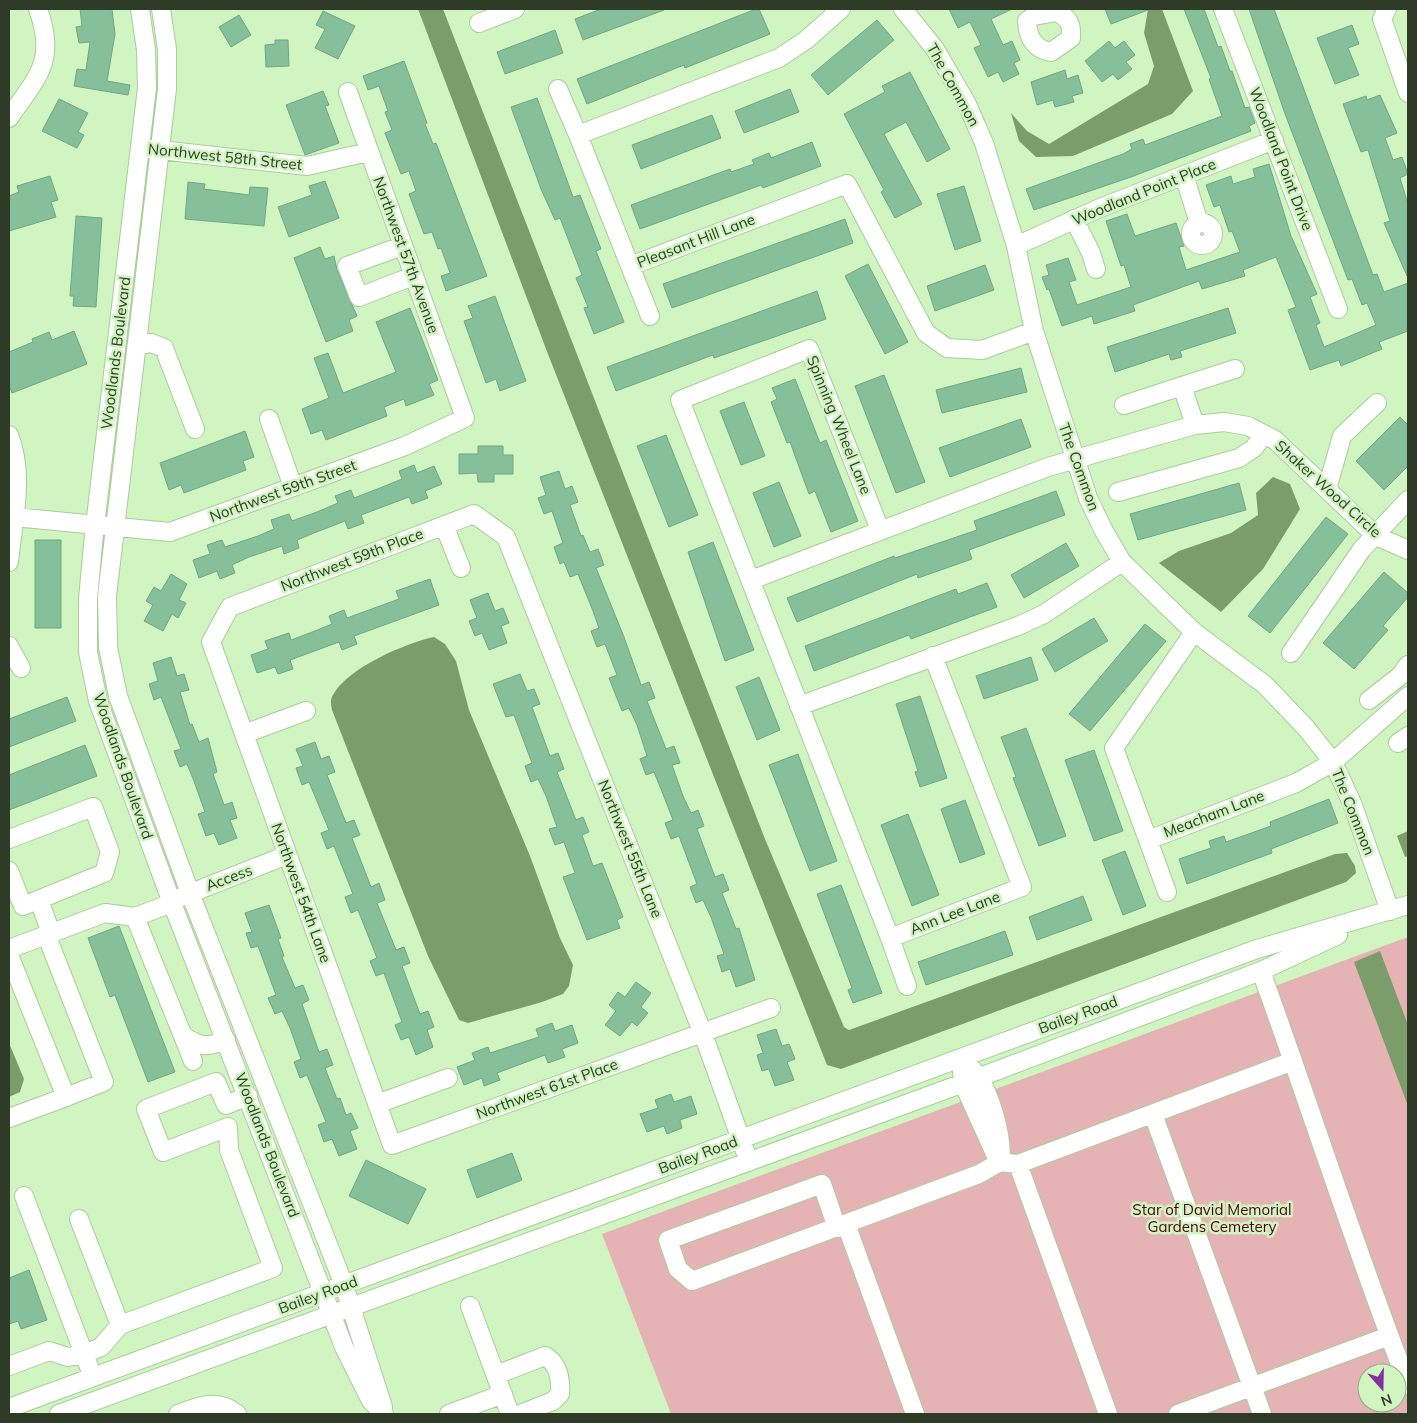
<svg xmlns="http://www.w3.org/2000/svg" width="1417" height="1423" viewBox="0 0 1417 1423" font-family="Mulish,sans-serif">
<rect width="100%" height="100%" fill="#d1f5c1"/>
<path fill="#e6b3b5" fill-rule="evenodd" d="M 1408,937 L 1408,1414 L 671,1414 L 602,1234 ZM 1367,1373 L 1397,1373 L 1397,1403 L 1367,1403 Z"/>
<path fill="#7b9d6a" d="M 418,9 L 443,9 L 765,839 L 844,1027 L 849,1030 L 1335,854 L 1347,853 L 1355,866 L 1356,873 L 1346,882 L 841,1069 L 827,1065 L 546,349 Z
M 1148,9 L 1162,9 L 1193,91 L 1172,114 L 1073,156 L 1036,157 L 1019,141 L 1011,113 L 1027,131 L 1049,144 L 1148,84 L 1154,66 L 1144,33 Z
M 1273,477 L 1290,484 L 1300,509 L 1263,569 L 1221,612 L 1159,563 L 1179,551 L 1231,533 L 1258,515 L 1256,493 Z
M 434,637 L 445,644 L 456,661 L 469,710 L 530,856 L 560,938 L 573,965 L 569,986 L 563,994 L 542,1002 L 468,1023 L 459,1020 L 428,956 L 332,710 C 331,705 330,699 333,695 C 347,668 406,643 434,637 Z
M 1408,831 L 1408,856 L 1405,857 L 1397,836 Z
M 1380,951 L 1408,1025 L 1408,1106 L 1354,962 Z
M 9,1043 L 24,1079 L 20,1092 L 9,1097 Z"/>
<path fill="#85c09b" stroke="#6fa784" d="M 80,9 L 112,9 L 115,34 L 107,81 L 130,85 L 128,95 L 74,86 L 77,69 L 86,70 L 90,42 L 79,43 L 76,27 L 82,26 Z
M 601,9 L 664,9 L 664,10 L 583,40 L 575,19 Z
M 756,9 L 759,9 L 770,34 L 685,68 L 684,65 L 587,104 L 577,79 Z
M 949,9 L 1012,9 L 991,19 L 1003,45 L 1012,41 L 1020,60 L 1014,63 L 1019,74 L 1003,82 L 998,72 L 988,77 L 974,48 L 981,45 L 970,22 L 958,28 Z
M 1105,9 L 1148,9 L 1148,10 L 1111,24 Z
M 1184,9 L 1204,9 L 1218,47 L 1221,46 L 1230,71 L 1232,71 L 1245,108 L 1249,107 L 1255,123 L 1249,126 L 1251,131 L 1131,177 L 1034,210 L 1026,189 L 1123,154 L 1132,149 L 1130,144 L 1143,139 L 1145,145 L 1222,116 L 1209,79 L 1211,78 Z
M 1249,9 L 1274,9 L 1373,275 L 1377,274 L 1384,292 L 1408,283 L 1408,331 L 1379,342 L 1382,349 L 1341,366 L 1339,360 L 1310,370 L 1288,310 L 1296,307 L 1276,257 L 1243,270 L 1245,276 L 1202,289 L 1199,281 L 1133,305 L 1135,311 L 1094,324 L 1092,316 L 1062,326 L 1049,289 L 1047,290 L 1042,277 L 1049,275 L 1046,265 L 1068,258 L 1076,280 L 1069,282 L 1077,305 L 1131,287 L 1124,265 L 1121,266 L 1106,221 L 1127,214 L 1135,236 L 1176,223 L 1184,246 L 1179,247 L 1186,270 L 1240,252 L 1232,231 L 1229,232 L 1220,205 L 1214,207 L 1206,185 L 1231,176 L 1233,184 L 1255,177 L 1253,169 L 1269,164 L 1291,236 L 1317,294 L 1310,297 L 1320,323 L 1316,325 L 1324,347 L 1376,325 L 1367,303 L 1362,305 L 1352,279 L 1348,280 L 1284,111 Z
M 323,11 L 355,26 L 338,59 L 315,48 L 325,29 L 316,25 Z
M 239,15 L 251,35 L 231,47 L 219,27 Z
M 877,20 L 894,40 L 828,95 L 811,75 Z
M 1352,25 L 1359,44 L 1348,48 L 1359,75 L 1335,84 L 1317,38 Z
M 555,30 L 563,53 L 505,74 L 497,52 Z
M 275,40 L 288,40 L 289,66 L 266,67 L 265,45 L 275,44 Z
M 1109,41 L 1115,48 L 1124,41 L 1135,55 L 1126,62 L 1132,69 L 1118,80 L 1113,74 L 1102,82 L 1085,61 Z
M 404,61 L 427,123 L 425,124 L 433,144 L 436,143 L 487,276 L 446,291 L 441,276 L 450,273 L 441,248 L 438,249 L 432,232 L 424,234 L 409,194 L 416,191 L 409,171 L 401,174 L 385,133 L 392,130 L 385,112 L 388,111 L 379,86 L 368,90 L 363,76 Z
M 1065,70 L 1067,79 L 1078,75 L 1083,93 L 1072,96 L 1074,102 L 1055,107 L 1053,100 L 1037,105 L 1031,82 Z
M 910,72 L 950,149 L 927,162 L 906,122 L 884,134 L 922,204 L 895,218 L 881,192 L 884,190 L 844,114 L 885,92 L 882,86 Z
M 790,89 L 799,112 L 744,133 L 735,111 Z
M 323,91 L 329,105 L 325,106 L 339,143 L 305,155 L 286,105 Z
M 1380,95 L 1397,133 L 1385,138 L 1393,160 L 1402,157 L 1408,174 L 1400,178 L 1408,204 L 1407,276 L 1384,223 L 1390,221 L 1368,150 L 1361,152 L 1343,104 L 1366,96 L 1367,100 Z
M 537,98 L 573,197 L 580,195 L 601,249 L 596,251 L 624,322 L 594,334 L 584,308 L 588,307 L 576,278 L 582,275 L 560,218 L 555,220 L 541,189 L 511,107 Z
M 59,99 L 88,113 L 78,132 L 84,135 L 77,148 L 42,131 Z
M 712,115 L 721,138 L 641,169 L 632,145 Z
M 812,142 L 821,166 L 763,188 L 761,185 L 640,229 L 631,205 L 730,169 L 731,172 L 754,164 L 752,160 L 769,153 L 771,158 Z
M 50,176 L 58,200 L 51,202 L 56,217 L 9,231 L 9,196 L 19,192 L 17,186 Z
M 325,181 L 339,218 L 289,237 L 278,207 L 312,195 L 309,186 Z
M 188,182 L 205,184 L 204,189 L 249,195 L 250,187 L 268,188 L 264,226 L 185,219 Z
M 964,186 L 981,241 L 955,250 L 937,194 Z
M 76,216 L 102,218 L 96,307 L 73,306 L 74,296 L 70,296 Z
M 845,219 L 853,243 L 672,308 L 663,284 Z
M 320,247 L 325,259 L 334,256 L 337,270 L 357,316 L 349,320 L 353,331 L 326,342 L 294,258 Z
M 868,264 L 908,342 L 885,354 L 845,276 Z
M 985,265 L 994,290 L 935,311 L 927,286 Z
M 817,291 L 826,319 L 714,358 L 713,355 L 616,391 L 607,367 Z
M 495,296 L 526,381 L 500,391 L 496,379 L 486,383 L 464,321 L 473,318 L 468,306 Z
M 410,308 L 438,380 L 429,384 L 434,395 L 406,406 L 404,399 L 384,407 L 387,416 L 326,440 L 322,430 L 311,434 L 302,409 L 329,398 L 314,358 L 328,353 L 343,393 L 396,372 L 376,322 Z
M 1228,308 L 1236,333 L 1180,351 L 1182,357 L 1171,360 L 1169,354 L 1115,372 L 1107,347 Z
M 74,331 L 87,364 L 12,393 L 9,385 L 9,352 L 33,342 L 32,339 L 49,332 L 52,340 Z
M 1021,368 L 1027,392 L 942,413 L 936,390 Z
M 884,375 L 925,482 L 896,493 L 855,386 Z
M 795,379 L 820,443 L 826,440 L 858,521 L 831,532 L 815,491 L 809,494 L 790,442 L 787,443 L 771,402 L 777,399 L 772,388 Z
M 744,402 L 765,456 L 741,465 L 720,411 Z
M 1400,417 L 1408,425 L 1408,466 L 1384,490 L 1356,461 Z
M 1021,419 L 1031,447 L 950,477 L 939,448 Z
M 245,431 L 254,457 L 243,461 L 246,470 L 184,493 L 181,485 L 169,490 L 160,463 Z
M 666,435 L 698,515 L 669,527 L 637,446 Z
M 478,446 L 503,446 L 503,455 L 513,455 L 513,474 L 494,474 L 494,482 L 478,482 L 477,473 L 459,474 L 459,454 L 478,454 Z
M 414,465 L 417,473 L 434,466 L 442,484 L 425,491 L 428,498 L 412,504 L 409,497 L 361,515 L 364,523 L 348,529 L 345,521 L 314,533 L 297,540 L 299,548 L 284,554 L 282,546 L 249,557 L 232,565 L 235,573 L 220,579 L 217,571 L 199,578 L 193,560 L 210,554 L 207,545 L 222,540 L 225,547 L 258,536 L 274,529 L 271,520 L 289,514 L 292,521 L 317,512 L 338,503 L 335,496 L 351,490 L 354,498 L 385,486 L 402,479 L 399,471 Z
M 559,471 L 565,489 L 572,486 L 578,502 L 570,505 L 581,536 L 583,535 L 590,552 L 598,549 L 604,565 L 596,568 L 624,637 L 641,685 L 649,682 L 655,698 L 647,701 L 666,749 L 674,746 L 680,763 L 672,765 L 683,796 L 691,813 L 698,810 L 704,826 L 697,829 L 715,877 L 723,874 L 729,890 L 722,893 L 736,929 L 739,928 L 755,980 L 736,987 L 730,969 L 722,972 L 717,956 L 724,954 L 711,917 L 703,900 L 696,903 L 690,887 L 697,884 L 679,836 L 671,839 L 665,823 L 673,820 L 661,789 L 654,772 L 646,775 L 640,759 L 647,756 L 637,725 L 629,708 L 622,711 L 609,678 L 617,675 L 605,644 L 597,647 L 591,631 L 599,628 L 593,611 L 578,574 L 570,577 L 564,562 L 560,564 L 554,547 L 563,543 L 552,511 L 544,514 L 538,498 L 546,495 L 540,477 Z
M 779,482 L 801,536 L 774,547 L 753,493 Z
M 1239,483 L 1246,510 L 1138,540 L 1130,514 Z
M 1056,491 L 1065,515 L 969,550 L 972,559 L 918,578 L 917,574 L 797,622 L 787,598 L 894,556 L 895,558 L 977,530 L 974,521 Z
M 1326,517 L 1348,534 L 1270,633 L 1248,616 Z
M 35,540 L 61,540 L 61,628 L 35,628 Z
M 713,542 L 754,650 L 725,661 L 688,552 Z
M 1066,543 L 1079,566 L 1024,598 L 1011,575 Z
M 1384,572 L 1408,593 L 1408,597 L 1383,626 L 1388,630 L 1354,669 L 1323,643 Z
M 171,574 L 187,584 L 179,600 L 186,603 L 178,618 L 172,614 L 163,631 L 144,621 L 153,605 L 146,601 L 154,587 L 161,591 Z
M 430,579 L 439,605 L 354,636 L 357,644 L 342,650 L 339,642 L 290,660 L 293,669 L 278,674 L 275,667 L 257,673 L 251,655 L 268,649 L 265,641 L 289,633 L 291,640 L 315,631 L 332,624 L 329,616 L 344,610 L 347,618 L 399,599 L 396,591 Z
M 987,583 L 997,607 L 911,639 L 909,635 L 814,671 L 805,646 L 956,589 L 958,594 Z
M 488,593 L 495,611 L 503,608 L 509,623 L 501,626 L 507,643 L 489,650 L 482,633 L 475,636 L 469,621 L 477,618 L 470,600 Z
M 1094,618 L 1108,641 L 1055,672 L 1042,649 Z
M 1145,624 L 1166,641 L 1090,731 L 1069,714 Z
M 171,657 L 177,676 L 184,674 L 189,690 L 180,692 L 190,725 L 192,724 L 199,742 L 208,738 L 217,772 L 213,774 L 224,805 L 232,802 L 237,818 L 230,820 L 237,838 L 219,845 L 214,833 L 206,836 L 198,814 L 205,812 L 194,781 L 187,764 L 180,767 L 174,751 L 181,749 L 161,697 L 154,700 L 149,684 L 158,681 L 153,663 Z
M 1031,657 L 1038,680 L 984,699 L 976,676 Z
M 520,674 L 527,691 L 534,689 L 540,704 L 532,707 L 550,756 L 558,753 L 564,769 L 557,772 L 576,820 L 583,817 L 589,832 L 582,835 L 593,866 L 602,863 L 623,917 L 617,920 L 620,928 L 587,940 L 563,877 L 575,873 L 564,842 L 555,845 L 549,829 L 557,827 L 546,796 L 538,779 L 531,782 L 525,766 L 532,763 L 514,715 L 506,717 L 493,684 Z
M 759,677 L 780,730 L 757,740 L 736,687 Z
M 920,696 L 947,778 L 920,787 L 915,772 L 918,771 L 896,704 Z
M 67,697 L 76,721 L 9,747 L 9,719 Z
M 1026,728 L 1066,836 L 1039,846 L 1013,778 L 1016,777 L 1001,737 Z
M 315,742 L 321,759 L 329,756 L 335,772 L 327,775 L 346,823 L 354,820 L 360,835 L 352,838 L 371,887 L 379,883 L 385,900 L 377,903 L 396,950 L 404,947 L 410,963 L 402,966 L 420,1014 L 428,1011 L 434,1027 L 427,1030 L 433,1047 L 416,1055 L 409,1037 L 401,1040 L 395,1025 L 402,1022 L 384,973 L 376,976 L 370,961 L 377,958 L 358,910 L 351,913 L 345,897 L 353,894 L 334,846 L 327,849 L 321,833 L 329,830 L 309,782 L 302,785 L 296,768 L 303,766 L 296,749 Z
M 85,745 L 97,776 L 9,810 L 9,775 Z
M 1094,750 L 1123,831 L 1094,841 L 1065,760 Z
M 798,754 L 837,861 L 810,871 L 769,765 Z
M 1329,799 L 1338,823 L 1271,849 L 1272,853 L 1187,884 L 1179,859 L 1211,848 L 1209,841 L 1224,836 L 1226,842 L 1271,826 L 1270,822 Z
M 965,800 L 985,854 L 960,863 L 941,809 Z
M 908,814 L 939,895 L 912,906 L 881,825 Z
M 1125,851 L 1146,906 L 1123,915 L 1102,860 Z
M 841,885 L 882,993 L 853,1003 L 848,990 L 852,988 L 817,894 Z
M 1083,896 L 1092,920 L 1037,940 L 1029,917 Z
M 269,905 L 281,938 L 278,939 L 284,956 L 282,957 L 295,988 L 303,985 L 309,1000 L 302,1004 L 319,1052 L 327,1049 L 333,1065 L 325,1068 L 337,1099 L 340,1098 L 346,1115 L 351,1113 L 358,1128 L 350,1131 L 357,1149 L 339,1156 L 332,1139 L 324,1142 L 318,1125 L 326,1122 L 307,1075 L 300,1078 L 294,1062 L 301,1059 L 290,1028 L 282,1011 L 275,1014 L 268,998 L 276,995 L 258,946 L 251,948 L 246,933 L 252,932 L 245,913 Z
M 119,926 L 175,1072 L 148,1082 L 115,995 L 110,997 L 88,938 Z
M 1005,931 L 1013,955 L 926,985 L 918,962 Z
M 636,982 L 651,993 L 641,1007 L 648,1013 L 637,1026 L 632,1022 L 620,1036 L 605,1025 L 616,1011 L 609,1005 L 618,992 L 625,997 Z
M 552,1023 L 555,1031 L 572,1025 L 578,1043 L 562,1049 L 565,1057 L 548,1063 L 545,1055 L 497,1073 L 500,1080 L 484,1086 L 482,1078 L 464,1085 L 457,1067 L 475,1060 L 472,1053 L 488,1047 L 490,1053 L 539,1037 L 536,1029 Z
M 776,1029 L 782,1046 L 789,1044 L 795,1059 L 787,1062 L 794,1080 L 775,1086 L 769,1069 L 762,1071 L 757,1055 L 763,1053 L 757,1035 Z
M 671,1094 L 674,1102 L 691,1096 L 697,1114 L 680,1120 L 682,1128 L 667,1134 L 664,1126 L 647,1132 L 640,1114 L 658,1108 L 655,1100 Z
M 512,1153 L 522,1180 L 477,1198 L 467,1170 Z
M 366,1160 L 426,1189 L 408,1224 L 349,1196 Z
M 29,1270 L 47,1320 L 21,1329 L 18,1321 L 9,1324 L 9,1278 Z"/>
<g fill="none" stroke-linecap="round" stroke-linejoin="round">
<defs>
<path id="minor" d="M 140,9 L 146,50 L 147,88 L 94,534 L 88,599 L 88,652 L 98,701 L 172,903 L 344,1347 L 371,1401 L 384,1414
M 161,9 L 167,49 L 167,89 L 107,596 L 108,647 L 118,696 L 190,893 L 344,1285 L 383,1407
M 841,9 L 806,40 L 779,58 L 578,135 L 630,266 L 847,184 L 926,333 L 947,348 L 982,350 L 1034,331
M 903,9 L 935,49 L 967,104 L 984,143 L 1016,246 L 1034,331 L 1088,498 L 1104,531 L 1122,562 L 1194,632 L 1265,685 L 1306,728 L 1333,762 L 1352,803 L 1390,911
M 1223,9 L 1338,309
M 1387,9 L 1382,19 L 1408,93
M 1056,12 C 1069,17 1072,25 1071,38 L 1051,52 C 1034,49 1028,38 1027,21 L 1034,16 Z
M 479,23 L 515,9
M 558,89 L 578,135
M 9,118 C 37,77 57,62 38,9
M 151,149 L 307,166 L 368,152
M 1184,175 L 1199,223
M 1074,219 L 1091,253 L 1096,269
M1191 234a11 11 0 1 1 22 0a11 11 0 1 1-22 0Z
M 402,246 L 347,266 L 359,297 L 413,276
M 1016,246 L 1100,208 L 1274,140
M 630,266 L 650,316
M 138,345 L 151,343 L 164,348 L 195,429
M 1124,405 L 1182,386
M 269,419 L 293,487
M 1195,425 L 1182,386 L 1235,369
M 9,435 C 25,475 13,521 9,562
M 1327,489 L 1342,436 L 1377,403
M 1118,492 L 1239,458 L 1254,448 L 1264,434
M 14,517 L 170,532 L 405,446 L 465,418 L 348,92
M 444,525 L 461,568
M 880,530 L 809,349 L 680,400 L 890,938 L 1022,887 L 933,656
M 751,580 L 1048,467 L 1195,425 L 1224,422 L 1248,426 L 1275,440 L 1376,536 L 1408,550
M 1194,632 L 1114,748 L 1148,840 L 1296,783 L 1333,762 L 1408,696
M 9,646 L 21,668
M 1291,653 L 1362,549 L 1408,500
M 1369,700 L 1400,676 L 1408,665
M 799,706 L 1018,626 L 1044,614 L 1122,562
M 244,734 L 306,711
M 1398,743 L 1408,736
M 9,839 L 93,807 L 110,852 L 104,873 L 23,906 L 9,871
M 1148,840 L 1167,892
M 181,897 L 287,855
M 39,900 L 51,933
M 135,917 L 193,1061
M 890,938 L 907,986
M 9,949 L 105,913 L 135,917 L 172,903
M 9,955 L 66,1097 L 104,1082 L 46,934
M 1261,971 C 1311,1109 1355,1248 1408,1385
M 183,1036 C 201,1047 206,1048 226,1040
M 972,1069 C 989,1086 1004,1139 1000,1162
M 962,1071 L 963,1083 L 997,1158
M 377,1104 L 448,1078
M 1153,1114 L 1262,1414
M 9,1118 L 66,1097
M 749,1162 L 703,1034 L 506,537 L 474,514 L 230,607 L 211,642 L 392,1145 L 771,1008
M 1018,1164 L 1108,1414
M 79,1219 L 120,1325 L 273,1268 L 229,1150 L 228,1127 L 163,1152 L 146,1109 L 216,1082 L 226,1105 L 248,1096
M 846,1224 L 915,1414
M 837,1228 L 822,1184 L 668,1240 L 678,1269 L 692,1281 L 979,1174 L 1000,1162 L 1018,1164 L 1293,1061
M 470,1306 L 510,1414
M 9,1366 L 49,1351 L 68,1357 L 84,1354 L 24,1196
M 496,1375 L 545,1356 C 559,1364 561,1379 560,1394 L 553,1401 L 520,1414
M 93,1377 L 84,1354 L 101,1347 L 120,1325
M 9,1408 L 1257,949 L 1408,905
M 59,1414 L 980,1077 L 1261,971 L 1338,935
M 178,1414 C 200,1406 217,1398 237,1414
M 449,1414 L 503,1394
M 1178,1414 L 1389,1336"/>
</defs>
<use href="#minor" stroke="#a9cc9a" stroke-width="20"/>
<use href="#minor" stroke="#fff" stroke-width="18"/>
</g>
<g text-anchor="middle" stroke-width="5" stroke-linejoin="round" paint-order="stroke">
<g font-size="15" fill="#2e3c27" stroke="#d1f5c1">
<text transform="translate(953 85) rotate(61)" y="5">The Common</text>
<text transform="translate(225 157) rotate(6)" y="5">Northwest 58th Street</text>
<text transform="translate(1281 159) rotate(69)" y="5">Woodland Point Drive</text>
<text transform="translate(1144 192) rotate(-22)" y="5">Woodland Point Place</text>
<text transform="translate(696 241) rotate(-21)" y="5">Pleasant Hill Lane</text>
<text transform="translate(406 255) rotate(70)" y="5">Northwest 57th Avenue</text>
<text transform="translate(116 353) rotate(-83)" y="5">Woodlands Boulevard</text>
<text transform="translate(839 425) rotate(68)" y="5">Spinning Wheel Lane</text>
<text transform="translate(1079 467) rotate(70)" y="5">The Common</text>
<text transform="translate(1328 489) rotate(42)" y="5">Shaker Wood Circle</text>
<text transform="translate(283 491) rotate(-20)" y="5">Northwest 59th Street</text>
<text transform="translate(352 560) rotate(-21)" y="5">Northwest 59th Place</text>
<text transform="translate(123 766) rotate(71)" y="5">Woodlands Boulevard</text>
<text transform="translate(1353 812) rotate(68)" y="5">The Common</text>
<text transform="translate(1214 814) rotate(-21)" y="5">Meacham Lane</text>
<text transform="translate(630 849) rotate(68)" y="5">Northwest 55th Lane</text>
<text transform="translate(229 878) rotate(-21)" y="5">Access</text>
<text transform="translate(301 893) rotate(70)" y="5">Northwest 54th Lane</text>
<text transform="translate(955 913) rotate(-21)" y="5">Ann Lee Lane</text>
<text transform="translate(1078 1015) rotate(-20)" y="5">Bailey Road</text>
<text transform="translate(547 1089) rotate(-20)" y="5">Northwest 61st Place</text>
<text transform="translate(267 1145) rotate(69)" y="5">Woodlands Boulevard</text>
<text transform="translate(698 1155) rotate(-20)" y="5">Bailey Road</text>
<text transform="translate(318 1295) rotate(-20)" y="5">Bailey Road</text>
</g>
<g font-size="15" fill="#530015" stroke="#d1f5c1">
<text x="1212" y="1215">Star of David Memorial<tspan x="1212" dy="17">Gardens Cemetery</tspan></text>
</g>
</g>
<rect width="1417" height="1423" fill="none" stroke="#2e3c27" stroke-width="20"/>
<g transform="translate(1382 1388) rotate(160)"><circle r="24" fill="#d1f5c1" stroke="#90ab83"/>
<path d="M0-4L9 19L0 12L-9 19Z" fill="#8532a1"/>
<text y="-8" font-size="14" font-weight="bold" text-anchor="middle" fill="#2e3c27">N</text>
</g>
</svg>
